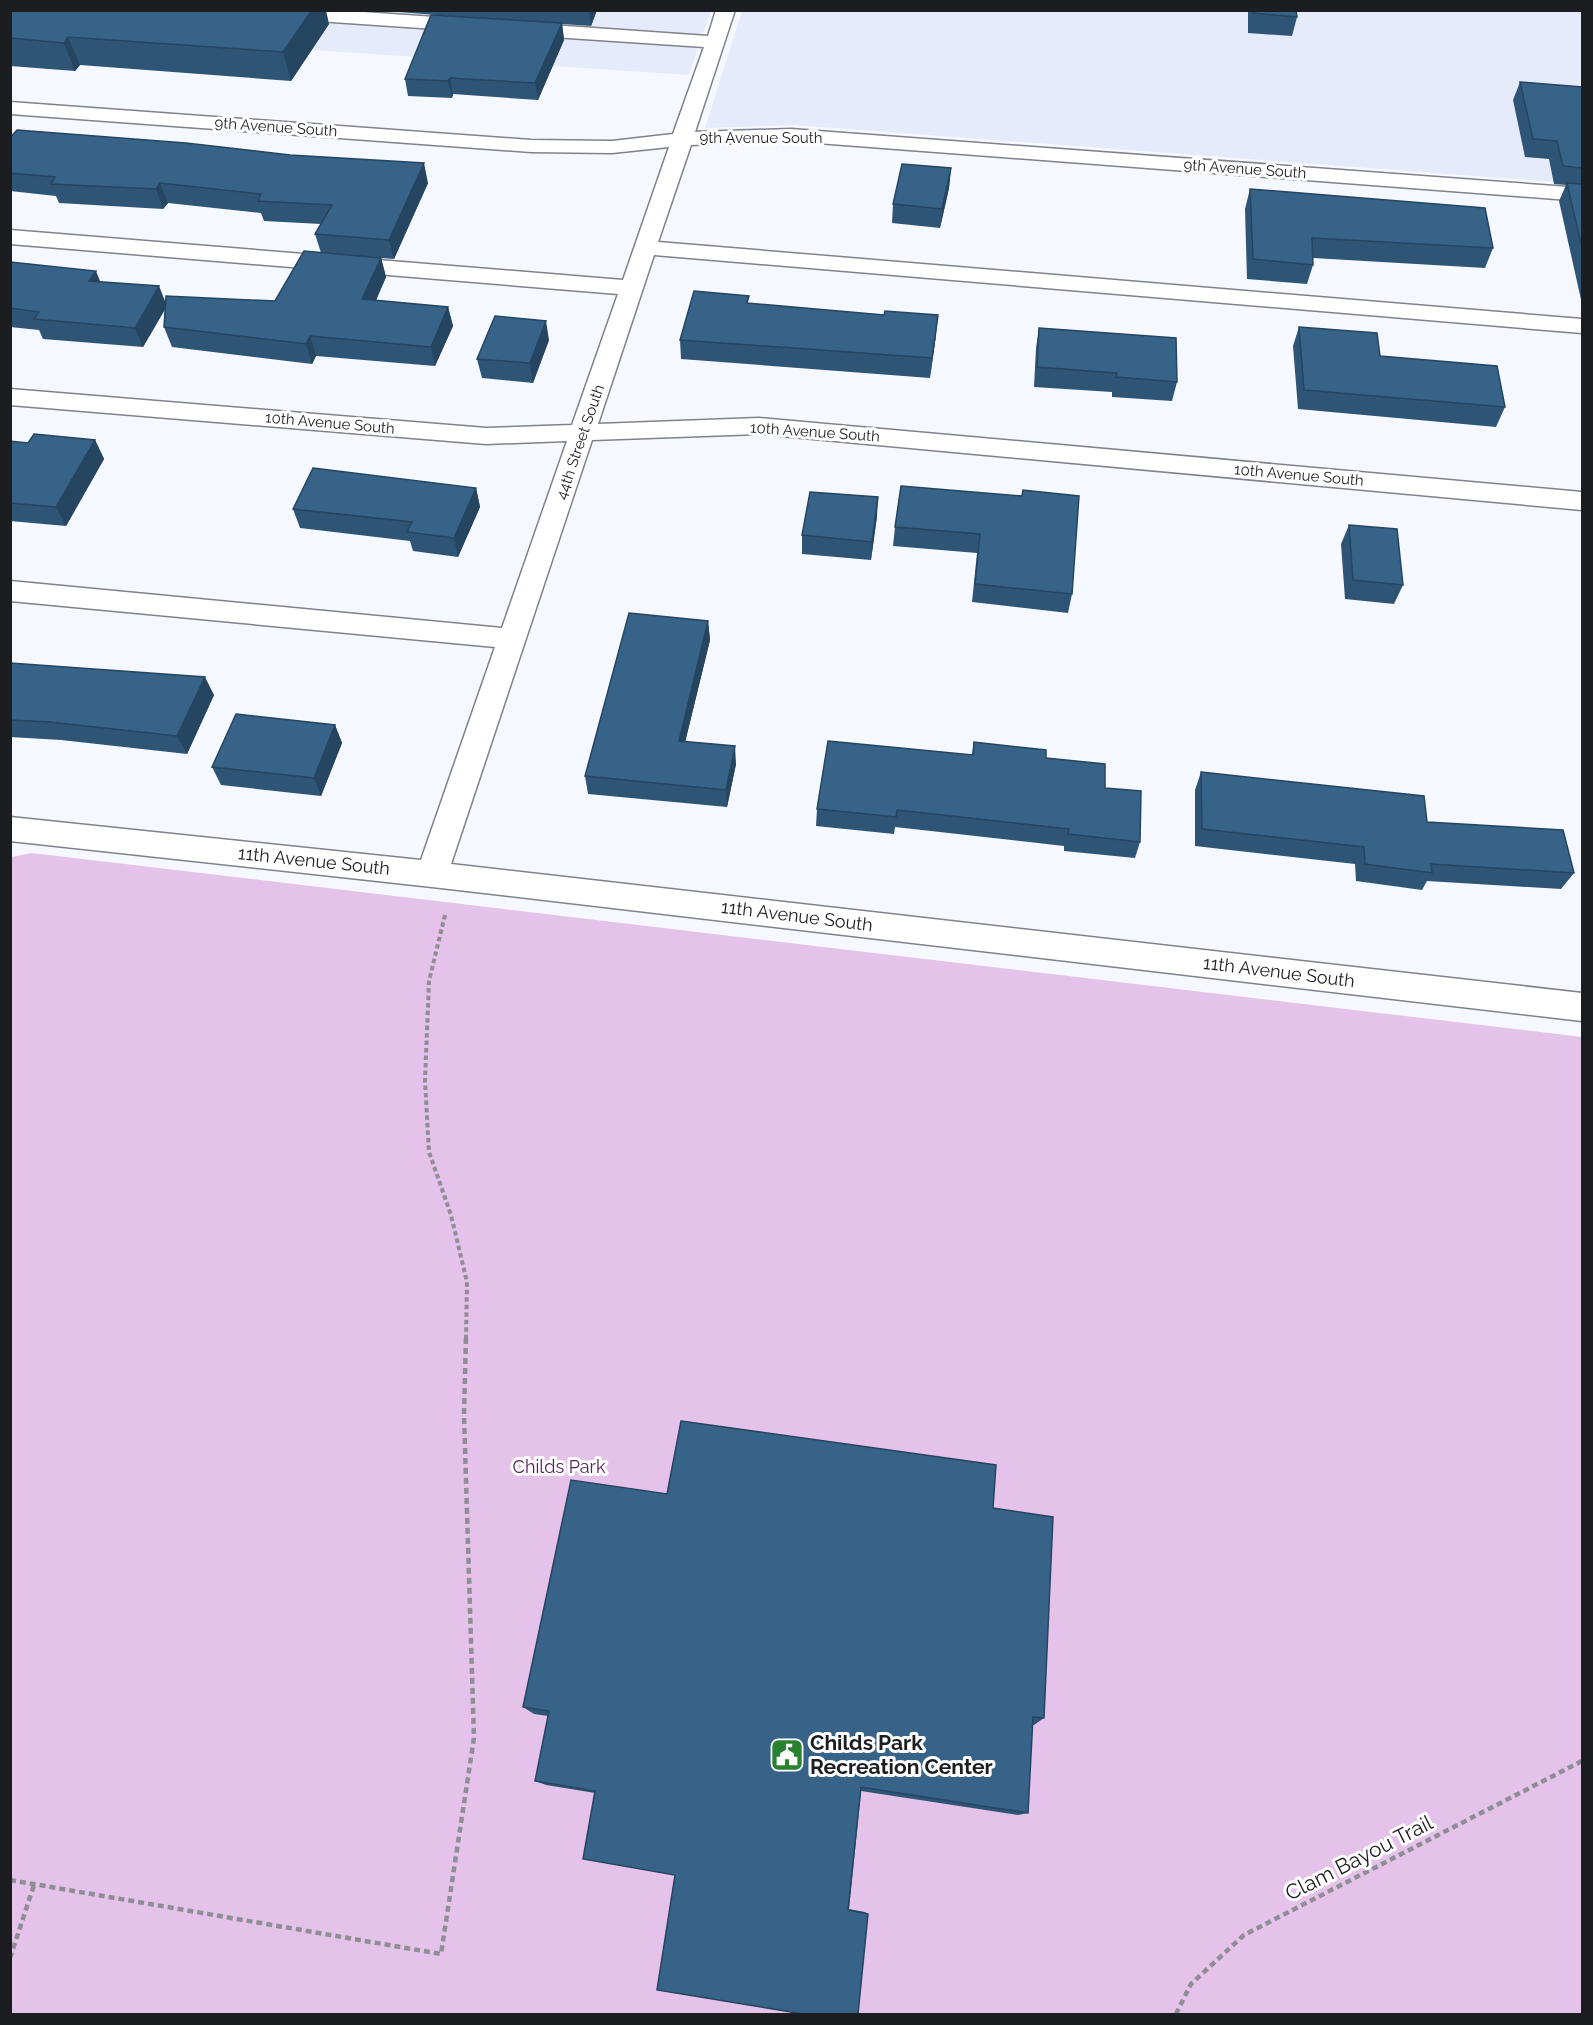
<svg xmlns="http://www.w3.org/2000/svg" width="1593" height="2025" viewBox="0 0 1593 2025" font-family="Raleway,sans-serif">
<rect width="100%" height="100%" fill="#f6f8ff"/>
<path fill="#e6ebfb" d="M 10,11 L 711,11 L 689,75 L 11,30 Z
M 742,11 L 1582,11 L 1582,184 L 794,125 L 705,128 Z"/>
<path fill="#e5c2e9" d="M 32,853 L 1582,1037 L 1582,2014 L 11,2014 L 11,857 Z"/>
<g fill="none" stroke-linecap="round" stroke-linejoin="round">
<defs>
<path id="minor" d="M 232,10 L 334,10 L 708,36 L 716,10 L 735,10 L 695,132 L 791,129 L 1582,188 L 1582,201 L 791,141 L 691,145 L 658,242 L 1582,319 L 1582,333 L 654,255 L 598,424 L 759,418 L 1582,492 L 1582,510 L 759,434 L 592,440 L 451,864 L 1582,993 L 1582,1021 L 432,887 L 10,841 L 10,817 L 421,860 L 495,647 L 10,601 L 10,581 L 502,628 L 567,441 L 486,444 L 10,405 L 10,389 L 486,428 L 572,425 L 618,294 L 10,244 L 10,230 L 623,280 L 669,147 L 612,153 L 531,152 L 10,114 L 10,102 L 531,140 L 612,141 L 673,134 L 704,47 L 241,16 Z"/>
</defs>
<use href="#minor" stroke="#7f8289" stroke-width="3"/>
<path stroke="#8e8f94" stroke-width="4" stroke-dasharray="4.5 3" stroke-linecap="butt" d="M 445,915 L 429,981 L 425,1081 L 429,1152 L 451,1215 L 467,1282 L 466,1338"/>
<path stroke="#8e8f94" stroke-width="4.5" stroke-dasharray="6 4" stroke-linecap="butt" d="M 10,1880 L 441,1954 L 474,1738 L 464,1415 L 466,1336
M 10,1958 L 34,1885
M 1176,2014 L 1191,1984 L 1244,1935 L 1582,1761"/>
<use href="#minor" fill="#fff" fill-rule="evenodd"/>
</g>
<path fill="#2f5576" d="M 10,10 L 329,24 L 291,81 L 80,65 L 75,71 L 10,66 Z
M 374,10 L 597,10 L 591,26 L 562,24 L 564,40 L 538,100 L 453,94 L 452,98 L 408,96 L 405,79 L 461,17 Z
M 1248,10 L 1296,10 L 1297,17 L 1292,36 L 1248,33 Z
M 1520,82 L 1582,87 L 1582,304 L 1559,201 L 1566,185 L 1554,184 L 1549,159 L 1525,157 L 1513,100 Z
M 10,138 L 428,183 L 394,259 L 381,258 L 386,277 L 376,300 L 448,307 L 453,326 L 435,366 L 316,356 L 312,364 L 172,347 L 164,327 L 165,309 L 143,347 L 43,339 L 39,330 L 10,327 L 10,262 L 100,282 L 166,303 L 275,301 L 321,253 L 315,234 L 321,224 L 264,221 L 261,213 L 168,203 L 163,209 L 59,203 L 56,196 L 10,191 Z
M 951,168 L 949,188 L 940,228 L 892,223 L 893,204 Z
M 1250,189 L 1493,248 L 1485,268 L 1313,258 L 1313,265 L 1307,284 L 1247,279 L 1245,209 Z
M 750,304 L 936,335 L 930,378 L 681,359 L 680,340 Z
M 1299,327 L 1380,356 L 1505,407 L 1496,427 L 1298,409 L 1293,346 Z
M 1039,328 L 1177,382 L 1172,401 L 1112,397 L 1112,392 L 1034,387 L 1036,348 Z
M 549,340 L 533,383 L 482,378 L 477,359 Z
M 95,440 L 104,459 L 66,526 L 10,521 L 10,441 L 28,443 Z
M 476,488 L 480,507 L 458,557 L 413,551 L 410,541 L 300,528 L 293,509 Z
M 1022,496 L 1072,594 L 1068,613 L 972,602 L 977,553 L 893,546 L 895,527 Z
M 877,516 L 871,560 L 802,554 L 802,535 Z
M 1349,525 L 1403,585 L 1394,604 L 1345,599 L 1341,544 Z
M 708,621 L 710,640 L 685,742 L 736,764 L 727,807 L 588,794 L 585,776 Z
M 10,663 L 214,695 L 187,754 L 61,740 L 10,737 Z
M 335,725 L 342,743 L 321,796 L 221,785 L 212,767 Z
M 974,742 L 1046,758 L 1105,788 L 1140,842 L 1135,858 L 1064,851 L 1064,846 L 895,827 L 894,834 L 816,826 L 817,809 L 972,755 Z
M 1201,772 L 1427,822 L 1574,873 L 1561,889 L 1427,881 L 1422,890 L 1356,881 L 1355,864 L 1195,846 L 1195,790 Z
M 667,1494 L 993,1508 L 1044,1718 L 1034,1725 L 1032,1725 L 1028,1813 L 1018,1815 L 861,1791 L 849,1909 L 865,1912 L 868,1914 L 858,2014 L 675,1875 L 595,1793 L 546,1785 L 535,1781 L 548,1716 L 534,1714 L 523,1707 Z"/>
<path fill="#264560" d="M 312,10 L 326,10 L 329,24 L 291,81 L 283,52 Z
M 589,10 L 597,10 L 591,26 Z
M 562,23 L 564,40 L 538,100 L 535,83 Z
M 68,37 L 80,65 L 75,71 L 64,43 Z
M 450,78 L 453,94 L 452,98 L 448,81 Z
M 424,163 L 428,183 L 394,259 L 389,240 Z
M 951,168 L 949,188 L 940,228 L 942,209 Z
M 160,183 L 168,203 L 163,209 L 156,189 Z
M 381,258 L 386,277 L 368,319 L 362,299 Z
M 96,271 L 104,291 L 89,281 Z
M 159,286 L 167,306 L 143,347 L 135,328 Z
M 448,307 L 453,326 L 435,366 L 431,347 Z
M 938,315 L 936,335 L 930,378 L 932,358 Z
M 546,321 L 549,340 L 533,383 L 530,363 Z
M 310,336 L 316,356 L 312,364 L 306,344 Z
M 95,440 L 104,459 L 66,526 L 56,507 Z
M 476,488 L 480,507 L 458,557 L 454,538 Z
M 878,497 L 877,516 L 871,560 L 872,542 Z
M 708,621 L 710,640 L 681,759 L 679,741 Z
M 205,677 L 214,695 L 187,754 L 177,736 Z
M 335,725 L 342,743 L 321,796 L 314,778 Z
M 735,746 L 736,764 L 727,807 L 726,790 Z"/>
<path fill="#376389" stroke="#264560" stroke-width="1.5" d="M 10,10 L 312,10 L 283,52 L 68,37 L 64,43 L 10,38 Z
M 1253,10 L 1296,10 L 1297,17 L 1253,13 Z
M 431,15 L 562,23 L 535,83 L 450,78 L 448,81 L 405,79 Z
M 1520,82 L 1582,87 L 1582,168 L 1563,166 L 1557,141 L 1533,139 Z
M 17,130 L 186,143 L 290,155 L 424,163 L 389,240 L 315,234 L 332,205 L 258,201 L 261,194 L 160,183 L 156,189 L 51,184 L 55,177 L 10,173 L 10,138 Z
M 902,164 L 951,168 L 942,209 L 893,204 Z
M 1567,183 L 1582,184 L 1582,248 Z
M 1250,189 L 1485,208 L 1493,248 L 1312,238 L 1313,265 L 1253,259 Z
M 304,251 L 381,258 L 362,299 L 448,307 L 431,347 L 310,336 L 306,344 L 164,327 L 166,296 L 275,301 Z
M 10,262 L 96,271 L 89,281 L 159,286 L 135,328 L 34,319 L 39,312 L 10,308 Z
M 694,291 L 749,296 L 747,303 L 884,315 L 885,311 L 938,315 L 932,358 L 680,340 Z
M 495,316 L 546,321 L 530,363 L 477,359 Z
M 1299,327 L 1377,333 L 1380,356 L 1497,366 L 1505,407 L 1304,390 Z
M 1039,328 L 1176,338 L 1177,382 L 1116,377 L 1117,373 L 1037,367 Z
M 34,434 L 95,440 L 56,507 L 10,503 L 10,441 L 28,443 Z
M 313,468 L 476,488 L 454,538 L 407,532 L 412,522 L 293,509 Z
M 901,486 L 1022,496 L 1023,490 L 1079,496 L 1072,594 L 975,584 L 980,534 L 895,527 Z
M 810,492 L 878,497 L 872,542 L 802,535 Z
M 1349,525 L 1397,529 L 1403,585 L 1353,580 Z
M 629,613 L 708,621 L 679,741 L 735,746 L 726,790 L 585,776 Z
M 10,663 L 205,677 L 177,736 L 50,722 L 10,720 Z
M 236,714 L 335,725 L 314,778 L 212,767 Z
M 828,741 L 973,755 L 974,742 L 1046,750 L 1046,758 L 1105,764 L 1105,788 L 1141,791 L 1140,842 L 1068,834 L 1069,829 L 897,810 L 896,817 L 817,809 Z
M 1201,772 L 1424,796 L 1427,822 L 1563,830 L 1574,873 L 1431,864 L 1432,873 L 1365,864 L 1364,847 L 1202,829 Z
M 681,1421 L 996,1465 L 993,1508 L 1053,1517 L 1044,1718 L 1033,1717 L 1028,1813 L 861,1787 L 848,1910 L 868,1914 L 858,2014 L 803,2014 L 657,1990 L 675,1875 L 583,1859 L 595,1791 L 535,1781 L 549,1711 L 523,1707 L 571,1480 L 667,1494 Z"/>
<defs>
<symbol id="civic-square" viewBox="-11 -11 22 22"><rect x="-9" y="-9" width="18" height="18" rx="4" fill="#29802e" stroke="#fff"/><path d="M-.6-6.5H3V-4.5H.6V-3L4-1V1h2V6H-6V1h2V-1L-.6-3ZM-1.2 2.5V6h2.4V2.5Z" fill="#fff"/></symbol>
</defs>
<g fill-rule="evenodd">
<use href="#civic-square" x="768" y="1736" width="38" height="38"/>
</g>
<g text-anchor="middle" stroke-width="6" stroke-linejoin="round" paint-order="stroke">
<g font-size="15" fill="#1c1d20" stroke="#fff">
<text transform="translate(276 127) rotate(4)" y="5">9th Avenue South</text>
<text x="761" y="143">9th Avenue South</text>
<text transform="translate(1245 169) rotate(4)" y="5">9th Avenue South</text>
<text transform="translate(330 423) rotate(5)" y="5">10th Avenue South</text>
<text transform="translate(815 432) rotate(4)" y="5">10th Avenue South</text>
<text transform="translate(580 442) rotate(-71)" y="5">44th Street South</text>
<text transform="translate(1299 475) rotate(5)" y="5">10th Avenue South</text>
</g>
<g font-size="18" fill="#1c1d20" stroke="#fff">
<text transform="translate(314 861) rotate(6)" y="6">11th Avenue South</text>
<text transform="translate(797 916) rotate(7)" y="6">11th Avenue South</text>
<text transform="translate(1279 972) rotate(7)" y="6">11th Avenue South</text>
</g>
<g font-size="18" fill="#55225b" stroke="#fff">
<text x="559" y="1473">Childs Park</text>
</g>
<g font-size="21" font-weight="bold" fill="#1c1d20" stroke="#fff" text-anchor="start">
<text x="810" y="1750">Childs Park<tspan x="810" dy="24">Recreation Center</tspan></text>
</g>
<g font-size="21" fill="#1c1d20" stroke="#fff">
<text transform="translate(1359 1858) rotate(-27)" y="7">Clam Bayou Trail</text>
</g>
</g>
<rect width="1593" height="2025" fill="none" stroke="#1c1d20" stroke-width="24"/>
</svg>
